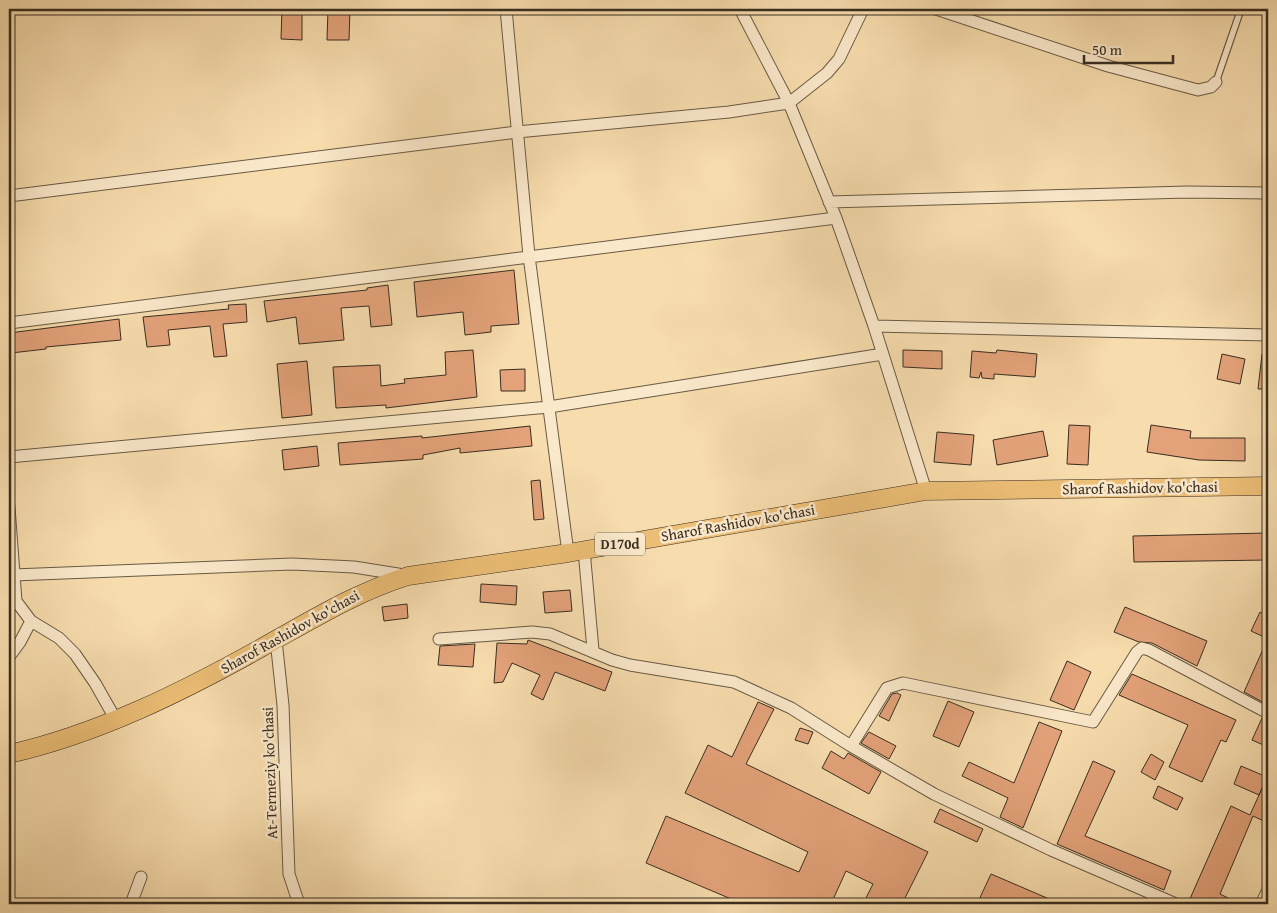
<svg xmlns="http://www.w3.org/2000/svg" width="1277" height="913" viewBox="0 0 1277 913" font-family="'Gentium Book Plus',serif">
<rect width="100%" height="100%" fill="#f7dcad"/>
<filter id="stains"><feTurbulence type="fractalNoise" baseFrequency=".004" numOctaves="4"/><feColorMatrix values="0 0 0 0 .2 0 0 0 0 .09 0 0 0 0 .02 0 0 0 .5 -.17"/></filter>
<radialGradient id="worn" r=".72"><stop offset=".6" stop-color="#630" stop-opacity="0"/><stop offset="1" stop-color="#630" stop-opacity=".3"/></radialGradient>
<path fill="#e3a27a" stroke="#392e21" d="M 282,9 L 302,9 L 302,40 L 281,39 Z
M 328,9 L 350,9 L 349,40 L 327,40 Z
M 514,270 L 519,324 L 491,326 L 491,332 L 465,335 L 463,312 L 417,317 L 414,282 Z
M 388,285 L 392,325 L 371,327 L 369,306 L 341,308 L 344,340 L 299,344 L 296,317 L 267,322 L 264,301 L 367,290 L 367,288 Z
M 246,304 L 247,322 L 223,324 L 227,356 L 214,357 L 210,326 L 168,330 L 170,345 L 147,347 L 143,317 L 229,309 L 228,305 Z
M 119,319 L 121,340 L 46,347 L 46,349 L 11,353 L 9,333 Z
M 473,350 L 477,397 L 386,408 L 386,405 L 336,408 L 333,367 L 380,365 L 381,386 L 405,383 L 404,379 L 446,375 L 445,352 Z
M 903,350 L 942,351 L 942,369 L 903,367 Z
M 997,350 L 1037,354 L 1035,377 L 994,374 L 994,379 L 982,378 L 981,372 L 979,378 L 970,377 L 972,351 L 996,353 Z
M 1222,354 L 1245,359 L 1240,384 L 1217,379 Z
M 1262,354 L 1268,354 L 1268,389 L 1258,389 Z
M 307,361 L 312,415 L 282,418 L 277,364 Z
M 525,369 L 525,391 L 501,391 L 500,370 Z
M 1069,425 L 1090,426 L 1088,465 L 1067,464 Z
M 1151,425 L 1191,431 L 1190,438 L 1245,438 L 1245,461 L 1199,460 L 1147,452 Z
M 530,426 L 532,446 L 460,453 L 460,448 L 423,455 L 423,459 L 340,465 L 338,443 L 422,436 L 422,438 Z
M 1043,431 L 1048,456 L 997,465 L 993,440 Z
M 937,432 L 974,435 L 971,465 L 934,462 Z
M 317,446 L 319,466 L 284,470 L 282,450 Z
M 540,480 L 544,519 L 534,520 L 531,481 Z
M 1268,533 L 1268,560 L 1134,562 L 1133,536 Z
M 481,584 L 517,586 L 516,605 L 480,602 Z
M 570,590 L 572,611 L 545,613 L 543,592 Z
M 407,604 L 408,618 L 384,621 L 382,607 Z
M 1125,607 L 1207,641 L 1197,666 L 1152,643 L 1139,642 L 1114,632 Z
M 1260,612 L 1268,616 L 1268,627 L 1264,637 L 1251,631 Z
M 1268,638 L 1268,705 L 1244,692 Z
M 528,640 L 612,672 L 605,691 L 555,672 L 543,700 L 531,694 L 540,675 L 512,663 L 503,682 L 494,683 L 497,643 L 527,644 Z
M 475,644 L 473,667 L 438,665 L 440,646 Z
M 1067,661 L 1091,672 L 1074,710 L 1050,700 Z
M 1132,674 L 1236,720 L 1226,742 L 1221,740 L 1202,782 L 1169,767 L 1188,725 L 1119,695 Z
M 897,693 L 901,695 L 889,721 L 879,716 L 892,694 Z
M 948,701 L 974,712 L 959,747 L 933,736 Z
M 758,702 L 774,709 L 746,764 L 928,852 L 902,904 L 863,904 L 873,884 L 846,871 L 831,904 L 743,904 L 646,863 L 666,816 L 799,872 L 808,852 L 685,793 L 708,745 L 732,757 Z
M 1262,718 L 1268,720 L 1268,747 L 1252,740 Z
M 1039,722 L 1062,731 L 1023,828 L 1000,817 L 1008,798 L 962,776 L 969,762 L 1014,783 Z
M 800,728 L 813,732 L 808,744 L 795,740 Z
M 869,732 L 896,746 L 889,759 L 861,743 Z
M 831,751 L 844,759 L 848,753 L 881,772 L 869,794 L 822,768 Z
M 1151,754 L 1164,762 L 1155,780 L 1141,772 Z
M 1093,761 L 1115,771 L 1085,836 L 1171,871 L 1164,890 L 1057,844 Z
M 1241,766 L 1267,777 L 1259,795 L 1234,784 Z
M 1268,775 L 1268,823 L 1253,816 L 1220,894 L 1228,898 L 1225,904 L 1196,904 L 1189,901 L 1231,806 L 1250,815 Z
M 1158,786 L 1183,798 L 1177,810 L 1153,798 Z
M 940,809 L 983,829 L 977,842 L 934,822 Z
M 991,874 L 1061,904 L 977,904 Z"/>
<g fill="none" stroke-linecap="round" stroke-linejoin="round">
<defs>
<path id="service" d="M 1216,82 L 1241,9"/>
<path id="minor" d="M 506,9 L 529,256 L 568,553
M 740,9 L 789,103 L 836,218 L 874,326 L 926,491
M 936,9 L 1108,66 L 1198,90 L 1211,87 L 1216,82
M 9,196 L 517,132 L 729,112 L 789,103 L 827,73 L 839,59 L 863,9
M 829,202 L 1187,192 L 1268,193
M 9,323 L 836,218
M 874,326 L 1268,335
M 9,457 L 549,407 L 883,354
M 9,507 L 16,601 L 31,621 L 59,638 L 75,654 L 95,683 L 116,720
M 584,550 L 593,650
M 13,575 L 292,564 L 354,567 L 404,575
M 439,639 L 532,632 L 550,634 L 612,660 L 630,665 L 734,682 L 791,708 L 851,746 L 934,794 L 1051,850 L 1176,904
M 276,640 L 283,705 L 289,874 L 299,904
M 9,657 L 20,642 L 31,621
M 851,746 L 887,688 L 903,683 L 1093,722 L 1137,652 L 1142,648 L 1149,650 L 1268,713
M 131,904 L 141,877"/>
<path id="tertiary" d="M 1263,904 L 1268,893"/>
<path id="primary" d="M 9,754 C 98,734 182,692 261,648 C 310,621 354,593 408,576 L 568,553 L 926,491 L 1268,486"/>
</defs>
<use href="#service" stroke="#685a44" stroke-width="8"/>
<use href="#minor" stroke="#685a44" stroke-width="13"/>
<use href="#tertiary" stroke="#685a44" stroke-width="16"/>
<use href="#primary" stroke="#392e21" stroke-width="19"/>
<use href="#service" stroke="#fae8ca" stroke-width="5.5"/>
<use href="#minor" stroke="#fae8ca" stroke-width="11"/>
<use href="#tertiary" stroke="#fae8ca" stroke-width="14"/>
<use href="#primary" stroke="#ecbe76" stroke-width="18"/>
</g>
<g text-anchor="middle" stroke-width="5" stroke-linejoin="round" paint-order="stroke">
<rect fill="#fae8ca" stroke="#736654" stroke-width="1" x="595" y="532.5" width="50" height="23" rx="4"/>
<g font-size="14" font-weight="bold" fill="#392e21">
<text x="620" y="549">D170d</text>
</g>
<g font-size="15" fill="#392e21" stroke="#fae8ca">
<text transform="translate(1140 488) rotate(-1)" y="5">Sharof Rashidov ko'chasi</text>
<text transform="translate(738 523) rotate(-10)" y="5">Sharof Rashidov ko'chasi</text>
<text transform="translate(290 632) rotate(-29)" y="5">Sharof Rashidov ko'chasi</text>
<text transform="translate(270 773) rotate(-92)" y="5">At-Termeziy ko'chasi</text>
</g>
</g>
<rect width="1277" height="913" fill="none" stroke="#f7dcad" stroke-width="30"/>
<rect x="10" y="10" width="1257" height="893" fill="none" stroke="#392e21" stroke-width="2.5"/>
<rect x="15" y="15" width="1247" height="883" fill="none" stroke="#392e21"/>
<path d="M1084 55v8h89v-8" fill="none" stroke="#392e21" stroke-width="2.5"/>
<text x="1092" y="55" font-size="15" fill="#392e21" stroke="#fae8ca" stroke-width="4" paint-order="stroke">50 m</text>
<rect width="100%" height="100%" filter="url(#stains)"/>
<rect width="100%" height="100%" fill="url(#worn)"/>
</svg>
